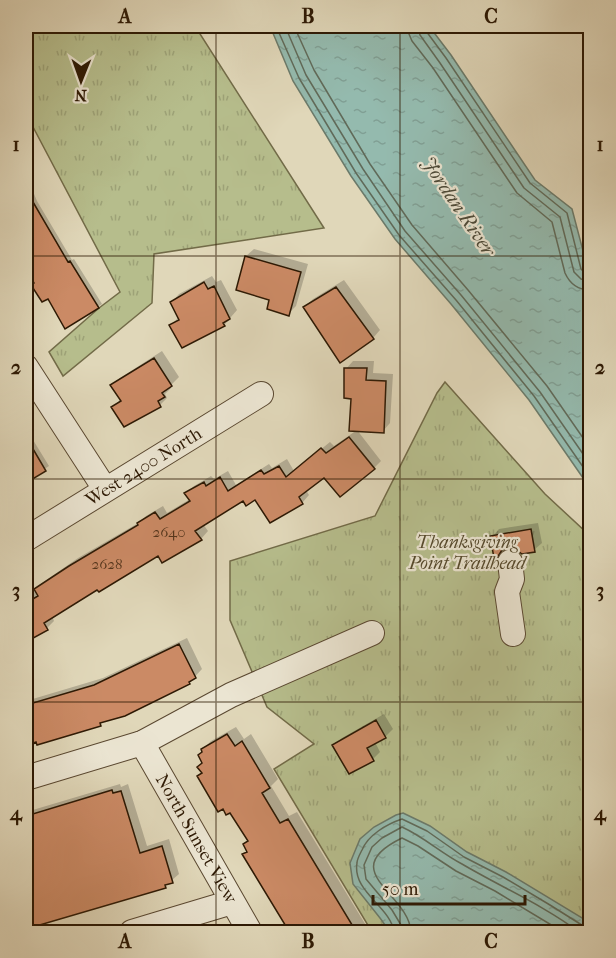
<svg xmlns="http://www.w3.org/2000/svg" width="616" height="958" viewBox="0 0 616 958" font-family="'IM FELL French Canon',serif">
<defs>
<pattern id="grass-tufts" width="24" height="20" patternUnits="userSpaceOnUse" patternTransform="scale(1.5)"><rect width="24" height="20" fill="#b6bd8c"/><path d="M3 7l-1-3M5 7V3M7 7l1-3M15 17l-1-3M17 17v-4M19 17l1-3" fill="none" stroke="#9da277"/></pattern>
<pattern id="water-ripples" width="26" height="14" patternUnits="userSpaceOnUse" patternTransform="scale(1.5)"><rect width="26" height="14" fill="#94baae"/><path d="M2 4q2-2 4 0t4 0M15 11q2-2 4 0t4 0" fill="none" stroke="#809f94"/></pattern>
</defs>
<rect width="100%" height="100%" fill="#e0d7b9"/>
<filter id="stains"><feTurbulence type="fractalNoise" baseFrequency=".00333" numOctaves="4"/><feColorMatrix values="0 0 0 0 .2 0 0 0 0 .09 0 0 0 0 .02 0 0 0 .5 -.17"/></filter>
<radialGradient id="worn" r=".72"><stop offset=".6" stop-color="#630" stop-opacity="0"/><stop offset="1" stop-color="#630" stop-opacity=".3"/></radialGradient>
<path fill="url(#grass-tufts)" stroke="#726b48" stroke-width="1.5" d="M 26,26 L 195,26 L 324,228 L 154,254 L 152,303 L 63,376 L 49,352 L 99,308 L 120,292 L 32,125 L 26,106 Z
M 445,382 L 545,494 L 588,534 L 590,539 L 590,932 L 372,932 L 274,769 L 314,744 L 267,707 L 230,620 L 230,561 L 375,516 L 437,393 Z"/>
<path fill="url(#water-ripples)" stroke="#6b7a6a" stroke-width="1.5" d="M 270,26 L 429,26 L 451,55 L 535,180 L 572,209 L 587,266 L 590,270 L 590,488 L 529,400 L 451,304 L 395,239 L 351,176 L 293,81 Z
M 403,813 L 430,826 L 467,852 L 506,872 L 584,919 L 590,924 L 590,932 L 390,932 L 380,918 L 353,884 L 350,863 L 360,839 L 374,827 L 396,815 Z"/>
<path fill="#0003" d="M 26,175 L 37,201 L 72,260 L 74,259 L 102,304 L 66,327 L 49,297 L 36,282 L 26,265 Z
M 254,249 L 308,264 L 296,306 L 288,314 L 271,299 L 237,288 L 246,256 Z
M 212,276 L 216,282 L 221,280 L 237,310 L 231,317 L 231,318 L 224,325 L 171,325 L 179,317 L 172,302 L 179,294 Z
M 344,280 L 380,330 L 373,338 L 305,307 L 313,299 Z
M 162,351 L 179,377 L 170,386 L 171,388 L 165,394 L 167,398 L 160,405 L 113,407 L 121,399 L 112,385 L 120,378 Z
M 353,361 L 374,361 L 373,373 L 393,374 L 390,423 L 383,431 L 353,397 L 346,369 Z
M 357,430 L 381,461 L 374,468 L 324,476 L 306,490 L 309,495 L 302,503 L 255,498 L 243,499 L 203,524 L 208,531 L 201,539 L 158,554 L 98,588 L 52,616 L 54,621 L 47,628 L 26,640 L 26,594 L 78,558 L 140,522 L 146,516 L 163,506 L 167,513 L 190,499 L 186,493 L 194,486 L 211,476 L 214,479 L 228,471 L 236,485 L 269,464 L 272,468 L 287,459 L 294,471 L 330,442 L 334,446 Z
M 30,435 L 49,466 L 28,480 L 30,484 L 28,486 L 26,482 L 26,437 Z
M 538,523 L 542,543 L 534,550 L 516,547 L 504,548 L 496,556 L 492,537 L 499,529 Z
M 187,638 L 202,669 L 189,683 L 104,720 L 100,725 L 26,747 L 26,701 L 103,678 Z
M 384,714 L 393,729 L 385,737 L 375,742 L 380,752 L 373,759 L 334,745 L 342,738 Z
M 236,727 L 244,739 L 251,734 L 278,779 L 271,786 L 289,816 L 297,812 L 370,932 L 291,932 L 244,855 L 248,850 L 245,844 L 249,840 L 231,811 L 199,776 L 203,772 L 203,749 L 211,741 Z
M 120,784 L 121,787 L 128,784 L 147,846 L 169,839 L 179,874 L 165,886 L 26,928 L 26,812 Z"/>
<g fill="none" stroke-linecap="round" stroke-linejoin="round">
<path stroke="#606a59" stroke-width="1.5" d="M 276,26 L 299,78 L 356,173 L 399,235 L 456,300 L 534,396 L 590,477
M 285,26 L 306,75 L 363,169 L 405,231 L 461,295 L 540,392 L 590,464
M 294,26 L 314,70 L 370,164 L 412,225 L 468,290 L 547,386 L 590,448
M 408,26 L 409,34 L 412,41 L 433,68 L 517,193 L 552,222 L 565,273 C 570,284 578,290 590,290
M 417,26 L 420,35 L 440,63 L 524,188 L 560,217 L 574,272 L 581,279 L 590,281
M 425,26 L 426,31 L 446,58 L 530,183 L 567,213 L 581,269 L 585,273 L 590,274
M 394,932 C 391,907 352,892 357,863 C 357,859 360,854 362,850 C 368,835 387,824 402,819 L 427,831 L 464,857 L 503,877 L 550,905 L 585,927 L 590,928
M 402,932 L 401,925 L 392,910 L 366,879 L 364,865 L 372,847 L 382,838 L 402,827 C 424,837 441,853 462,864 C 501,887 543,905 579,932
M 411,932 C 409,893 334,871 402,838 L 418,846 L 456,871 L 495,891 L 563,932"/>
</g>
<path fill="#cb8a65" stroke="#2d1904" stroke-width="1.5" d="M 26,190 L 68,262 L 70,261 L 99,308 L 65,329 L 48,299 L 42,302 L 31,285 L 34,283 L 26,268 Z
M 245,256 L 301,272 L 289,316 L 267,309 L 269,300 L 236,290 Z
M 204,282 L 208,289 L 214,286 L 230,319 L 223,323 L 225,326 L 182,348 L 169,325 L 179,320 L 170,302 Z
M 336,287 L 374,339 L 340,363 L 303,307 Z
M 154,358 L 172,386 L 162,393 L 165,397 L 158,401 L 161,407 L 124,427 L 111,407 L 121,401 L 110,385 Z
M 344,368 L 367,368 L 366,380 L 386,381 L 384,433 L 349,431 L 351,399 L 344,398 Z
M 26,437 L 46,471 L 26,483 Z
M 349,437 L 375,469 L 340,497 L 324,478 L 299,497 L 303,504 L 270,523 L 255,500 L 246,506 L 243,501 L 195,531 L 202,540 L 162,563 L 158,556 L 99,592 L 97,590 L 44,623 L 48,630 L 26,642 L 26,603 L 38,596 L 34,589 L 69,566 L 138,525 L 137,523 L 155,512 L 160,519 L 190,501 L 184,493 L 204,482 L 206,486 L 220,477 L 228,491 L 261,470 L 264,474 L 279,466 L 286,477 L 321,448 L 326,453 Z
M 531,529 L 535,552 L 522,554 L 515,549 L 508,548 L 502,550 L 497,558 L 494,558 L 490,536 Z
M 179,644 L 196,678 L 189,682 L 190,684 L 125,716 L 100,723 L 101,726 L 37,745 L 36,742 L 28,745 L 26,736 L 26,705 L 94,685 Z
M 376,720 L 386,738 L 367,748 L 374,761 L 349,774 L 332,745 Z
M 227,734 L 235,746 L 242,741 L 270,788 L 262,793 L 280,823 L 288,819 L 357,933 L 290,933 L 242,854 L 247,852 L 243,844 L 248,841 L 230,813 L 226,815 L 223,809 L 218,812 L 197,776 L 202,773 L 197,767 L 202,763 L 198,755 L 202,752 L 201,749 Z
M 112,790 L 113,793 L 121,791 L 140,853 L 162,846 L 173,883 L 165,885 L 166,888 L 26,929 L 26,816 Z"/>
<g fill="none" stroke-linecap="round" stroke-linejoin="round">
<defs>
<g id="minor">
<path d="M 26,367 L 105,489"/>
<path id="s1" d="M 26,539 L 261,394"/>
<path d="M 510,562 L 512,579 L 507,592 L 513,634"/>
<path id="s2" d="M 142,743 L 250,932"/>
<path d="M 26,778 L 142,743 L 231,695 L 372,633"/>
<path d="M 132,932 L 232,902"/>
</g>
</defs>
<use href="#minor" stroke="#5a4831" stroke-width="26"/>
<use href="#minor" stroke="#ebe5d2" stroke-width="24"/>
</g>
<path fill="none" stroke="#2d1904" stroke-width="1.5" stroke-opacity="0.55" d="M 216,26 L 216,932M 400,26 L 400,932M 26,256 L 590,256M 26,479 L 590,479M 26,702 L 590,702"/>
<g text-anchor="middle" stroke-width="4.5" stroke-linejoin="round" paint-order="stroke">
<g font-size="15" fill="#54351c">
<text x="169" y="537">2640</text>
<text x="107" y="569">2628</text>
</g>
<g font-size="18" fill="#2d1904" stroke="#ebe5d2">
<text dy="6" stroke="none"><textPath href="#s1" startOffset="138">West 2400 North</textPath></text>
<text dy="6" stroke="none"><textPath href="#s2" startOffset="110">North Sunset View</textPath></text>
</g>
<g font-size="18" font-style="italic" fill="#564a2d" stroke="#ebe5d2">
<text x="467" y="548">Thanksgiving<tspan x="467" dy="21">Point Trailhead</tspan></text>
</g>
<g font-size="20" font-style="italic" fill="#4c4937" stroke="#ebe5d2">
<text transform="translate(459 206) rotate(56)" y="7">Jordan River</text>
</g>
</g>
<rect width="616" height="958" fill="none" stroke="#e0d7b9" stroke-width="66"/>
<g transform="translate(81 81) rotate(181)" stroke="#ebe5d2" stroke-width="4.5" paint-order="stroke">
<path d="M0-4.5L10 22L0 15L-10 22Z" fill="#2d1904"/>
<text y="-9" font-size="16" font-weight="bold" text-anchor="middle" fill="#2d1904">N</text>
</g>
<path d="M373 895v9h152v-9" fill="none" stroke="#2d1904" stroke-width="3"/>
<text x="382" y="895" font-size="18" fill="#2d1904" stroke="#ebe5d2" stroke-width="4.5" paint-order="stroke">50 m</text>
<rect x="33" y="33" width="550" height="892" fill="none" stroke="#2d1904" stroke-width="2"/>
<g font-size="20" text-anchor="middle" font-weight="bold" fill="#2d1904">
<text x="125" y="23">A</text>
<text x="308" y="23">B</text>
<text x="491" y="23">C</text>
<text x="16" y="151">1</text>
<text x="600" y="151">1</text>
<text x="16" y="374">2</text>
<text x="600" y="374">2</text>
<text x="16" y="597">3</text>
<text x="600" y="597">3</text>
<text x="16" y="820">4</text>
<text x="600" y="820">4</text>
<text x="125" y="948">A</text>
<text x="308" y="948">B</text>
<text x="491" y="948">C</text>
</g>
<rect width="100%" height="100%" filter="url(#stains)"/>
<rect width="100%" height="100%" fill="url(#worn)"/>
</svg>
